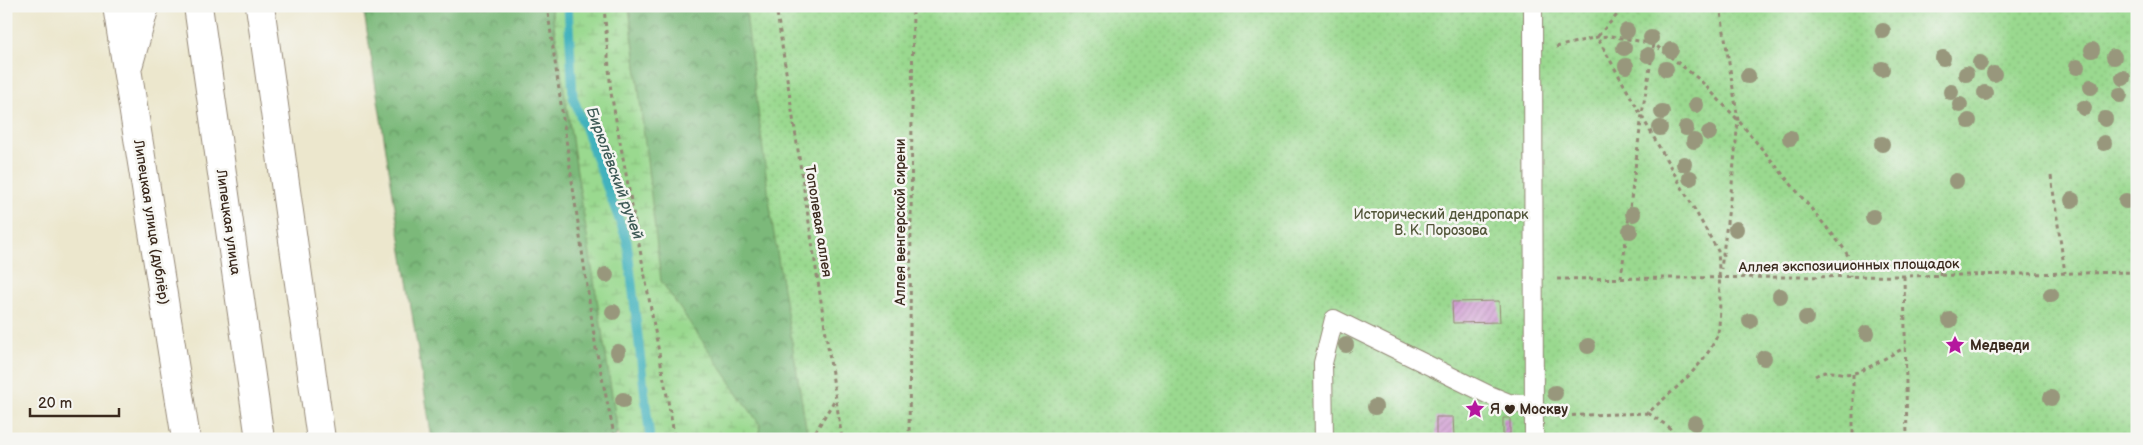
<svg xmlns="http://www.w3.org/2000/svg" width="2143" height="445" viewBox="0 0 2143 445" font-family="'Balsamiq Sans',sans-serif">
<defs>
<pattern id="forest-crowns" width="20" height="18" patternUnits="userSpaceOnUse" patternTransform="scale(1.25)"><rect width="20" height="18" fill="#7bb97a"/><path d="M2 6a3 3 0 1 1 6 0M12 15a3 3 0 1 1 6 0" fill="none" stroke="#669763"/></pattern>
<pattern id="wetland-marsh" width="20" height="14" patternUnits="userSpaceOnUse" patternTransform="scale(1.25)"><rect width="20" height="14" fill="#9ad98f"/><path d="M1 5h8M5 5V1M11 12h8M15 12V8" fill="none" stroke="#86ba7b"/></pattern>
<pattern id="park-dots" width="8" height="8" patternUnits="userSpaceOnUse" patternTransform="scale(1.25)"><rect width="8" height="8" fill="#9ad98f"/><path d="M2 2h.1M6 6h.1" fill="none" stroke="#86ba7b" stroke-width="1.8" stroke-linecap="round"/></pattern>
<pattern id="building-hatch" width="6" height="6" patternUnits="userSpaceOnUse" patternTransform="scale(1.25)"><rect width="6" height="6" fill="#cf99d2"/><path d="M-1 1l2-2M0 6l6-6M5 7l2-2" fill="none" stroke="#a97daa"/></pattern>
</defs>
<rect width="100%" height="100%" fill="#f6f6f2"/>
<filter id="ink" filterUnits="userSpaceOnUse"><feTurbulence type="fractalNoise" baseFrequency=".02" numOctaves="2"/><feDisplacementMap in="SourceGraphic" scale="10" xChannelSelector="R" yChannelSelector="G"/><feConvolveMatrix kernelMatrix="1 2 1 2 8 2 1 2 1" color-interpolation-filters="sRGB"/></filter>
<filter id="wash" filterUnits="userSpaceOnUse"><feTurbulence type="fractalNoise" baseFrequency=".0096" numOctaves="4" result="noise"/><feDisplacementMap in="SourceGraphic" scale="20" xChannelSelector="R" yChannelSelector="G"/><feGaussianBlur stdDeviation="1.12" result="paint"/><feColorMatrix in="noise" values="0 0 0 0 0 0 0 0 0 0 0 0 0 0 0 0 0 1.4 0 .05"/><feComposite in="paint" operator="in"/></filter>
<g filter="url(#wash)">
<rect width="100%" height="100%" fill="#ece7cd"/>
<path fill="url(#forest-crowns)" stroke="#5b724c" d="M 363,6 L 551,6 L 618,427 L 615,439 L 432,439 Z
M 629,6 L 924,6 L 923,439 L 758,439 L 760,425 L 660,281 Z"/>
<path fill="url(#wetland-marsh)" stroke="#6a8256" d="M 551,6 L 629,6 L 661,281 L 760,425 L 758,439 L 619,439 Z"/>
<path fill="url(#park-dots)" stroke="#6a8256" d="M 745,6 L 2137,6 L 2137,439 L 808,439 L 772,222 Z"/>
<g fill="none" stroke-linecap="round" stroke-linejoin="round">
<path stroke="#43b2bd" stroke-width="9" d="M 568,6 L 573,97 L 627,241 L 650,439"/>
</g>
<g id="blocks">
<path fill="url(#building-hatch)" d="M 1499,301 L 1500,322 L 1453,323 L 1452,302 Z
M 1436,417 L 1453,417 L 1454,436 L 1436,436 Z
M 1503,418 L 1510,418 L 1510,434 L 1503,435 Z"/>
</g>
</g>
<g filter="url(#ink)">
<use href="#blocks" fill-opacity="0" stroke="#948876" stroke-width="1"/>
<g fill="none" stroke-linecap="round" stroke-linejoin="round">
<defs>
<path id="service" d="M 1533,6 L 1534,439
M 1324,439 L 1323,363 L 1334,319 L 1487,394 L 1509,403 L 1534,405"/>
<path id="tertiary" d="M 117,6 L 186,439
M 129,63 L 145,6"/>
<path id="primary" d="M 198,6 L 260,439
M 260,6 L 321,439"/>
</defs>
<use href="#service" stroke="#948876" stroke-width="20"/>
<use href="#tertiary" stroke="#948876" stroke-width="30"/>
<use href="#primary" stroke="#948876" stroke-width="30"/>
<path stroke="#948876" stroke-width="3" stroke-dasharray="4 4" stroke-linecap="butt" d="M 547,6 L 596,349 L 615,439
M 604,6 L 611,93 L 675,439
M 776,6 L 842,439
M 1720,6 L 1738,120 L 1732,184 L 1721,269
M 1598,36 L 1625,6
M 1556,47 L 1597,37 L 1611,36 L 1654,44 L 1700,80 L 1738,120 L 1842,246 L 1850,259 L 1850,276
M 2051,176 L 2065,273
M 1940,275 L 1941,265
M 1904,276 L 1907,439
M 1621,278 L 1642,114 L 1654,44
M 1557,279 L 1904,276 L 2137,272
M 1853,374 L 1853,439
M 1815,376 C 1831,367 1840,376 1854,373 C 1867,370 1891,354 1905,348
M 1648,413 L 1669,427 L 1675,439
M 1556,416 L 1648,413 C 1673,390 1703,368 1717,336 C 1722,324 1719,267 1718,251 L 1597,37
M 811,439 L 834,401
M 909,439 L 913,6"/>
<use href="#service" stroke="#fff" stroke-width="18"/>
<use href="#tertiary" stroke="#fff" stroke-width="28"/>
<use href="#primary" stroke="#fff" stroke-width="28"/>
</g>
<g fill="#98977c">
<circle cx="1627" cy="31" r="8"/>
<circle cx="1883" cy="31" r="8"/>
<circle cx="1651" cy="38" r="8"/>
<circle cx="1624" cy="48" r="8"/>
<circle cx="1671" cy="50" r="8"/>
<circle cx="2092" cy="50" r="8"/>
<circle cx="1648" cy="55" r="8"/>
<circle cx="2114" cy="57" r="8"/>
<circle cx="1943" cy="58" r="8"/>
<circle cx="1980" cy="63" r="8"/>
<circle cx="1626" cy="66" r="8"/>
<circle cx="2077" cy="67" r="8"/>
<circle cx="1666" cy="69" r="8"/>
<circle cx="1882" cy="69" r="8"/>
<circle cx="1966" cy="74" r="8"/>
<circle cx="1994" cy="74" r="8"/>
<circle cx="1748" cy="76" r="8"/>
<circle cx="2123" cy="78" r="8"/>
<circle cx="2091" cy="87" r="8"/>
<circle cx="1951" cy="92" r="8"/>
<circle cx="1985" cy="93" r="8"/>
<circle cx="2120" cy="95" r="8"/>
<circle cx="1696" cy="105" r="8"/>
<circle cx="1960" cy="105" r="8"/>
<circle cx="2084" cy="108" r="8"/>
<circle cx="1662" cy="112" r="8"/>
<circle cx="2105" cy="119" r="8"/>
<circle cx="1969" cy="121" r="8"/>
<circle cx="1660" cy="128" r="8"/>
<circle cx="1686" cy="128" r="8"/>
<circle cx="1709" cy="133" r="8"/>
<circle cx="1790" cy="138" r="8"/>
<circle cx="1694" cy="141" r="8"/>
<circle cx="2104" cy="143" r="8"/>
<circle cx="1882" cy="144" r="8"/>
<circle cx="1684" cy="164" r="8"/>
<circle cx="1690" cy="178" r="8"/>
<circle cx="1956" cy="181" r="8"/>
<circle cx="2072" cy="200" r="8"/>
<circle cx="2126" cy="201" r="8"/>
<circle cx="1633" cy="214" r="8"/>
<circle cx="1873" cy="217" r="8"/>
<circle cx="1736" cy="229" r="8"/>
<circle cx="1630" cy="231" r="8"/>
<circle cx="606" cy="275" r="8"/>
<circle cx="2051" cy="295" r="8"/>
<circle cx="1780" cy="296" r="8"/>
<circle cx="613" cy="312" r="8"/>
<circle cx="1806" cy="318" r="8"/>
<circle cx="1950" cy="320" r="8"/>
<circle cx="1750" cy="321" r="8"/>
<circle cx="1867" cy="333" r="8"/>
<circle cx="1346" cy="345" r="8"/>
<circle cx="1588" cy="346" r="8"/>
<circle cx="618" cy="352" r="8"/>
<circle cx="1764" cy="358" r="8"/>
<circle cx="1555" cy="393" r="8"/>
<circle cx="2051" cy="398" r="8"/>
<circle cx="623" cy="400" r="8"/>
<circle cx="1375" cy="407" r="8"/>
<circle cx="1695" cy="423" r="8"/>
</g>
</g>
<defs>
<symbol id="sight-bare" viewBox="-9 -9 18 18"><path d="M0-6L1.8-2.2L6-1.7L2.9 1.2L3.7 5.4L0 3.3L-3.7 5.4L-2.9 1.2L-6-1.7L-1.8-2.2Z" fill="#b5179e" stroke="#f6f6f2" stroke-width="2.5" paint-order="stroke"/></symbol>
</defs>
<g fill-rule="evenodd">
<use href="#sight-bare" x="1941" y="331" width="28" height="28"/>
<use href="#sight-bare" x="1461" y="395" width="28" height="28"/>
</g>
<g text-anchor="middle" stroke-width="5" stroke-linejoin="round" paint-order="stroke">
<g font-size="14" fill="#53563a" stroke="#f6f6f2">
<text x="1441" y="219">Исторический дендропарк<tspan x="1441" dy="16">В. К. Порозова</tspan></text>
</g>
<g font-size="14" fill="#3b2a1e" stroke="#f6f6f2">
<text transform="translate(819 221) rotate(81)" y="5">Тополевая аллея</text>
<text transform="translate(152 222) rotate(81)" y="5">Липецкая улица (дублёр)</text>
<text transform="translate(229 222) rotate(82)" y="5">Липецкая улица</text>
<text transform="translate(900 222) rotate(-90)" y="5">Аллея венгерской сирени</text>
<text transform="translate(1849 265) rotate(-1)" y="5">Аллея экспозиционных площадок</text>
</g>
<g font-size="14" font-weight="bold" fill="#3b2a1e" stroke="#f6f6f2" text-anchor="start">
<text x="1970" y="350">Медведи</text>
<text x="1490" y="414">Я ♥ Москву</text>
</g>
<g font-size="15" font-style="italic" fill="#3e5a56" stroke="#f6f6f2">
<text transform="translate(615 173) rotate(70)" y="5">Бирюлёвский ручей</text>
</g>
</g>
<rect width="2143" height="445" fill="none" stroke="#f6f6f2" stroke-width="25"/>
<path d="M30 408v8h89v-8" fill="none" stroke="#3b2a1e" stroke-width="2.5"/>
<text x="38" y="408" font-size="15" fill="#3b2a1e" stroke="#f6f6f2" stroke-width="4" paint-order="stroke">20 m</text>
</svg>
